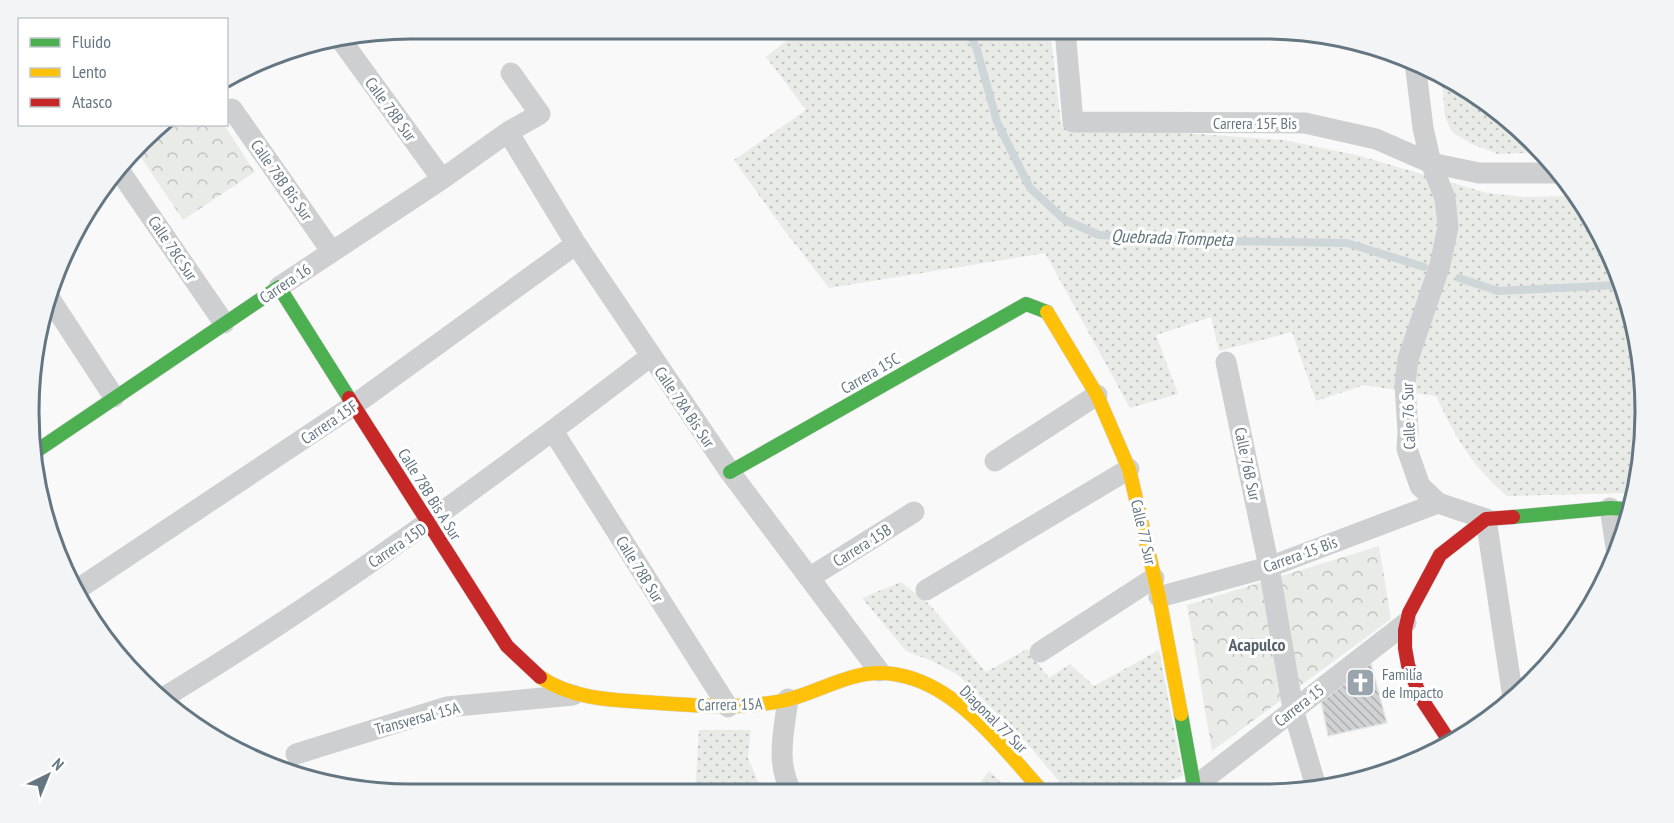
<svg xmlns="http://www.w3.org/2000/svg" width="1674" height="823" viewBox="0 0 1674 823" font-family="'PT Sans Narrow',sans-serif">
<defs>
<pattern id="grass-dots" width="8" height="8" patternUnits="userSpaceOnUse" patternTransform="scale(1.5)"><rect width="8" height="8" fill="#e8ebe6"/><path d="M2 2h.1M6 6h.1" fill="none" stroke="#c0c3c0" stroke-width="1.8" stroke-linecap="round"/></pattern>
<pattern id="park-crowns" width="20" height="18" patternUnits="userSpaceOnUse" patternTransform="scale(1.5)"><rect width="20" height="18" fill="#e8ebe6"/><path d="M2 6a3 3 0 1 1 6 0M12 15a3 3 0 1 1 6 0" fill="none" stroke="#c0c3c0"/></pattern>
<pattern id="building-back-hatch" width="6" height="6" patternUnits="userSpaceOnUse" patternTransform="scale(1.5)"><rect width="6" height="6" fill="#d0d2d3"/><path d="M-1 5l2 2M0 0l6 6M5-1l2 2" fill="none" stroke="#acafb1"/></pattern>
</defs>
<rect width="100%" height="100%" fill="#f9f9f9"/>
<path fill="url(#grass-dots)" d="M 801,29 L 1050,29 L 1061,124 L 1284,140 L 1360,156 L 1487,193 L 1525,197 L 1570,196 L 1616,265 L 1645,412 L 1629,493 L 1507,496 C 1471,465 1456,438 1436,396 L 1364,385 L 1316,401 L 1292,332 L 1219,351 L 1211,317 L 1156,335 L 1178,394 L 1130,408 L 1045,253 L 829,288 L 782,227 L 734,160 L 806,110 L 766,57 Z
M 1442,80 L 1534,141 L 1541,152 L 1498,154 L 1470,143 L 1452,132 L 1445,117 Z
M 901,582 L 929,604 L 986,672 L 1027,649 L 1049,678 L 1070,664 L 1094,686 L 1159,650 L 1183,776 L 1139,792 L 1068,792 L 1025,741 L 958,675 L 932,661 L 906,651 L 862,598 Z
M 699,730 L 751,730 L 748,758 L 763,793 L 695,793 Z
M 989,771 L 1012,792 L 973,792 Z"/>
<path fill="url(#park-crowns)" d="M 163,125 L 224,125 L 255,172 L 183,220 L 138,153 Z
M 1379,546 L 1391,619 L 1212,751 L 1187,605 Z"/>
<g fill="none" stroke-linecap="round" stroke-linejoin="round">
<path stroke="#ced6d9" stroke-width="8" d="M 968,29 L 977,50 L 997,122 L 1030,188 L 1065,220 L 1099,235 L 1221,241 L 1347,243 L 1424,267
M 1459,278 L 1498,291 L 1620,285"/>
</g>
<path fill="url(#building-back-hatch)" stroke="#e8e8e8" stroke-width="1.5" d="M 1371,663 L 1387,723 L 1328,736 L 1321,702 Z"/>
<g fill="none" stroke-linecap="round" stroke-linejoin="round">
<defs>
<path id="fast" d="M 32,454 L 279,287 L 349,398
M 730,472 L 1026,304 L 1047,312
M 1513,517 L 1610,508 L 1626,509
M 1181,714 L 1195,792"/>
<path id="slow" d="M 1047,312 L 1097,395 L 1129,469 L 1159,597 L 1181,714
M 540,677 C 575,701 618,700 659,703 C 700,706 741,709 782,701 C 830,690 861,660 914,679 C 967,697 1006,752 1043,792"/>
<path id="jam" d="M 349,398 L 507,646 L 540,677
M 1450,742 L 1421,698 L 1408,665 L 1405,648 L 1405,630 L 1409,613 L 1440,555 L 1486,519 L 1513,517"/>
</defs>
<use href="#fast" stroke="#d5d6d7" stroke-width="15"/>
<use href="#slow" stroke="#d5d6d7" stroke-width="15"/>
<use href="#jam" stroke="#d5d6d7" stroke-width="15"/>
<path stroke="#cecfd0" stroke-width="21" d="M 1065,29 L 1073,122 L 1305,123 L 1376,139 L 1431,163 L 1479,173 L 1555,173
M 341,40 L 442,179
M 1415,62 L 1423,128 L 1431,163 L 1445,198 L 1448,227 L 1440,265 L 1408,359 L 1405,385 L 1408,432 L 1407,449 L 1420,486 L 1438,503 L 1486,519 L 1513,698
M 232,109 L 332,252
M 508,132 L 576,244 L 730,472 L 879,671
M 121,173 L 224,323
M 279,287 L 442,179 L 508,132 L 540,114 L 511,73
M 50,299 L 114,397
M 1226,362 L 1269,567 L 1293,709 L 1317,790
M 553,431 L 728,707
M 995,461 L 1097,395
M 1610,508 L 1617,554
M 809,578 L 914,512
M 926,590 L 1129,469
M 75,591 L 354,405 L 576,244
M 1159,597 L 1269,567 L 1438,503
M 1040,652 L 1154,578
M 163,698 C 333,595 493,477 651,356
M 788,699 C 784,732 775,762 792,793
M 296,754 L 447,707 L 573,695
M 1194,787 L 1406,623"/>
<use href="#fast" stroke="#4caf50" stroke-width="14"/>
<use href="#slow" stroke="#ffc107" stroke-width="14"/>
<use href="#jam" stroke="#c62828" stroke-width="14"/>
</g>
<defs>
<symbol id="church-square" viewBox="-11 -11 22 22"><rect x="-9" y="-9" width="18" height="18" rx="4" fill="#99a4ac" stroke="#fff"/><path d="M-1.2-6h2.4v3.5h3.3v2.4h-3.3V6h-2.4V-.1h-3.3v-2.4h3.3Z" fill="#fff"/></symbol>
</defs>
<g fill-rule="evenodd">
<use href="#church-square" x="1344" y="666" width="33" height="33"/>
</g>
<g text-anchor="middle" stroke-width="6" stroke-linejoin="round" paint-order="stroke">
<g font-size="16" fill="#657683" stroke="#fff">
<text transform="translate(391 109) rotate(54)" y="6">Calle 78B Sur</text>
<text x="1255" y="129">Carrera 15F Bis</text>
<text transform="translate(282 180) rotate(55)" y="6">Calle 78B Bis Sur</text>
<text transform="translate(173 248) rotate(56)" y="6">Calle 78C Sur</text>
<text transform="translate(285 283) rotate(-34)" y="6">Carrera 16</text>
<text transform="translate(870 373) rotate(-30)" y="6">Carrera 15C</text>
<text transform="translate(685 407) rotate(56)" y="6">Calle 78A Bis Sur</text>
<text transform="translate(1408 416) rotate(-92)" y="6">Calle 76 Sur</text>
<text transform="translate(329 422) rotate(-34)" y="6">Carrera 15F</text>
<text transform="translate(1248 464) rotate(78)" y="6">Calle 76B Sur</text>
<text transform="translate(430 494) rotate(58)" y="6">Calle 78B Bis A Sur</text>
<text transform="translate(1144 532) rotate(77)" y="6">Calle 77 Sur</text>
<text transform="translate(397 545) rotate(-34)" y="6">Carrera 15D</text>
<text transform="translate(862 545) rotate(-32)" y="6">Carrera 15B</text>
<text transform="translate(1300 554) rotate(-20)" y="6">Carrera 15 Bis</text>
<text transform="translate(640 569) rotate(58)" y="6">Calle 78B Sur</text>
<text transform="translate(730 704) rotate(-1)" y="6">Carrera 15A</text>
<text transform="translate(1299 705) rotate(-38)" y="6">Carrera 15</text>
<text transform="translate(417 718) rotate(-15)" y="6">Transversal 15A</text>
<text transform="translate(994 719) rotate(45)" y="6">Diagonal 77 Sur</text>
</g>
<g font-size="16" fill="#657683" stroke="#fff" text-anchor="start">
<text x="1382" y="680">Familia<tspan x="1382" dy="18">de Impacto</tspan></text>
</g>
<g font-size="18" font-style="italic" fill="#60757c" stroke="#fff">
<text transform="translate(1172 238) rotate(2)" y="6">Quebrada Trompeta</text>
</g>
<g font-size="18" font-weight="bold" fill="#57646e" stroke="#fff">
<text x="1257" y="651">Acapulco</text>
</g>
</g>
<path d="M0 0H1674V823H0ZM411 39H1263A372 372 0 0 1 1635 411V412A372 372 0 0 1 1263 784H411A372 372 0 0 1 39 412V411A372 372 0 0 1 411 39Z" fill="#f3f4f5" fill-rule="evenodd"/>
<path fill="none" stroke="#657683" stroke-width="3" d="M411 39H1263A372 372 0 0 1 1635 411V412A372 372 0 0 1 1263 784H411A372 372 0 0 1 39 412V411A372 372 0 0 1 411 39Z"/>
<rect x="18" y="18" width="210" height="108" fill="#ffffff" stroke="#c1c8cd" stroke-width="1.5"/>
<rect x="30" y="38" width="30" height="9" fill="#4caf50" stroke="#c1c8cd" stroke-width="1.5"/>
<text x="72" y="48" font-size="18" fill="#657683">Fluido</text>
<rect x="30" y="68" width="30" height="9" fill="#ffc107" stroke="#c1c8cd" stroke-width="1.5"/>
<text x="72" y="78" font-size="18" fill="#657683">Lento</text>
<rect x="30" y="98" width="30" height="9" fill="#c62828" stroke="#c1c8cd" stroke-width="1.5"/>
<text x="72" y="108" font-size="18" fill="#657683">Atasco</text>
<g transform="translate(48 775) rotate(43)" stroke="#ffffff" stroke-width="4.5" paint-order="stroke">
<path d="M0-4.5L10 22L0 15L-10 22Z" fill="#657683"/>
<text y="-9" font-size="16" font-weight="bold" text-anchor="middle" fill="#657683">N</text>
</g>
</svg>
